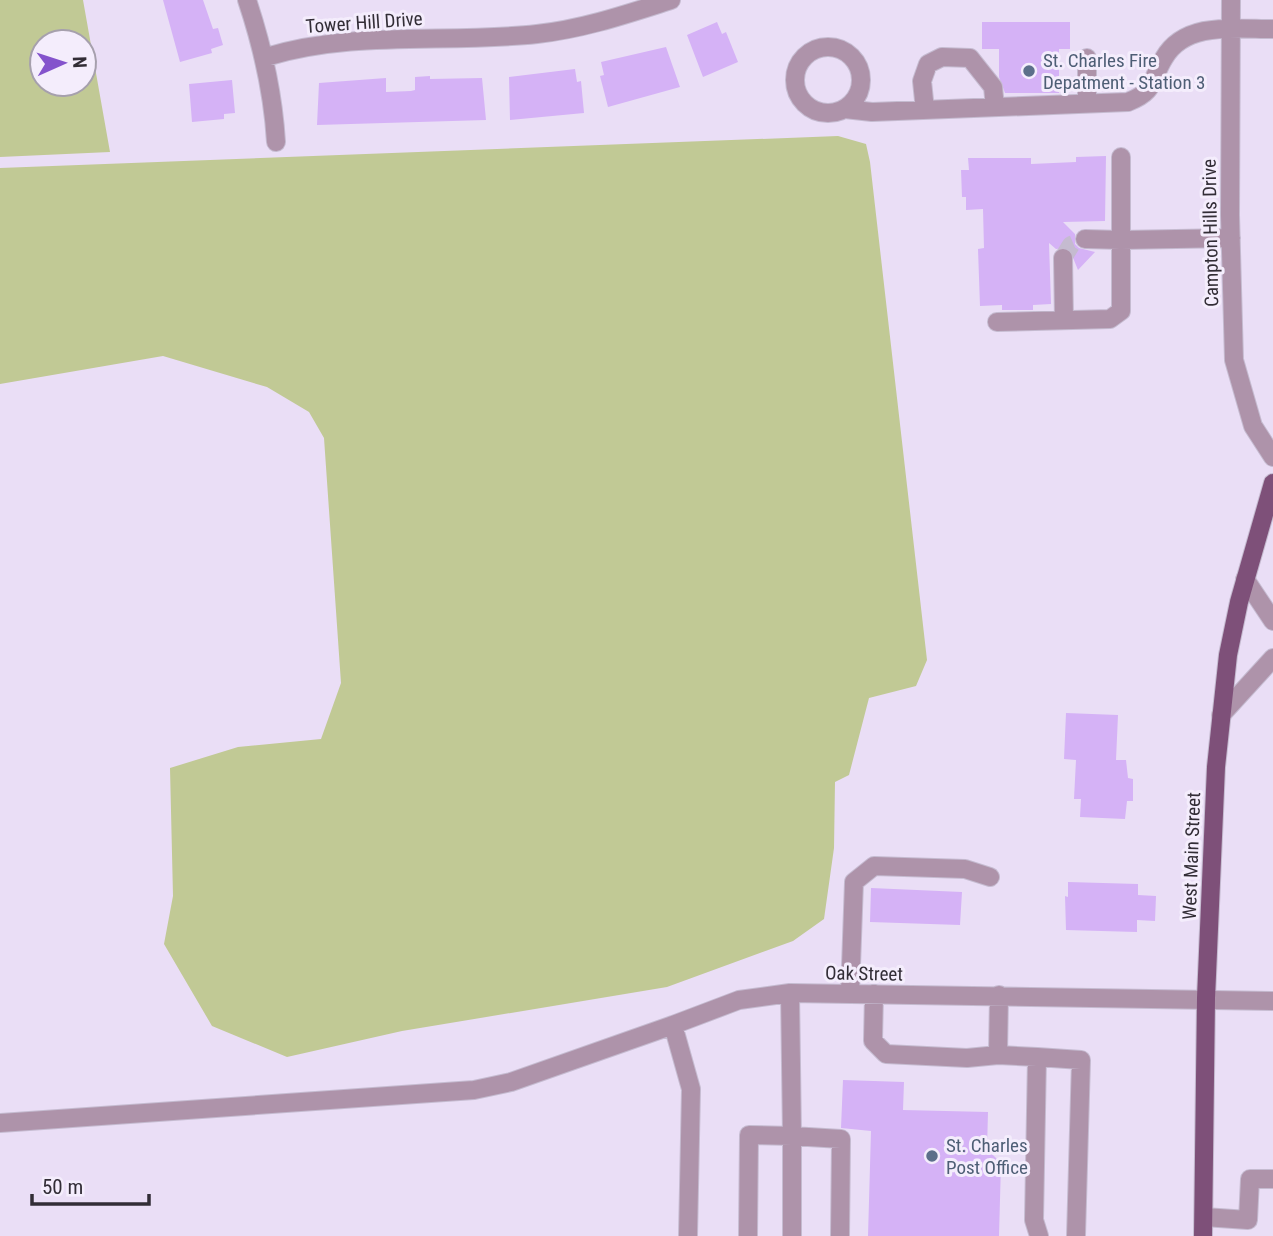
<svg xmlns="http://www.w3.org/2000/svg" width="1273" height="1236" viewBox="0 0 1273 1236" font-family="'Roboto Condensed',sans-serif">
<rect width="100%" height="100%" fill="#eadef6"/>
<path fill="#c1c995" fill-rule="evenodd" d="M 0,0 L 83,0 L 110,152 L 0,157 ZM 84,42 L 84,84 L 42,84 L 42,42 Z
M 838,136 L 866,144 L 870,162 L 927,660 L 916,686 L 869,698 L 849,775 L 835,782 L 834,848 L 824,919 L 793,941 L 667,987 L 402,1031 L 287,1057 L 212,1026 L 164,944 L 173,896 L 170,768 L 238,747 L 321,739 L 341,683 L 324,438 L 309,412 L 267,387 L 163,356 L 0,384 L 0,168 Z"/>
<path fill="#d5b2f6" d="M 163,0 L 203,0 L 213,29 L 218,28 L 223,45 L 211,49 L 212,53 L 180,62 Z
M 717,22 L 722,34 L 726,32 L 738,62 L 703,77 L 687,35 Z
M 982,22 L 1070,22 L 1070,49 L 1059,49 L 1059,93 L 1005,93 L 999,77 L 999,49 L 982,49 Z
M 666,47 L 680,87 L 608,107 L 600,76 L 604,75 L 601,62 Z
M 575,69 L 577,82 L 581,81 L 584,113 L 510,120 L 509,77 Z
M 430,76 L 430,79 L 482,78 L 486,120 L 317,125 L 319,83 L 386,78 L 386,92 L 411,91 L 415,90 L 415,77 Z
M 232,80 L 235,113 L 224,114 L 224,119 L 192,122 L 189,84 Z
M 1106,156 L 1105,221 L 1063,222 L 1075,234 L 1075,244 L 1079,248 L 1095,252 L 1078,270 L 1069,248 L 1056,249 L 1049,243 L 1051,304 L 1033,305 L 1033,310 L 1002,310 L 1002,305 L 980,306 L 978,249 L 984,248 L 983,209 L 966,210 L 966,197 L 962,197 L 961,170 L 969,170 L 968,158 L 1031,158 L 1031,164 L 1076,162 L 1076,157 Z
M 1066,713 L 1118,715 L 1116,760 L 1126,760 L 1128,778 L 1133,779 L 1133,801 L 1127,801 L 1125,819 L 1080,817 L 1081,799 L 1074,799 L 1076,760 L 1064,759 Z
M 1068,882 L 1138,884 L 1138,895 L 1156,896 L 1155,921 L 1137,920 L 1137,932 L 1066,930 L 1065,896 L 1068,897 Z
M 871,888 L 962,892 L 960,925 L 870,922 Z
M 843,1080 L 904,1082 L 903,1110 L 988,1112 L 987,1149 L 1001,1163 L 999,1236 L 868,1236 L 871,1131 L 841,1128 Z"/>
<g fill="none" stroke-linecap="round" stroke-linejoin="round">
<path stroke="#c5bbd0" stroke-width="18" stroke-dasharray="18 9" stroke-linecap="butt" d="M 1063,258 L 1071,245 L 1085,239"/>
<defs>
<path id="minor" d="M 247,0 C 263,48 273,92 276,142
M 1231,0 L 1230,215 L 1234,360 L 1253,426 L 1273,457
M795 80a33 33 0 1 1 66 0a33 33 0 1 1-66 0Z
M 266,57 C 354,30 446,44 537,34 C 583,29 627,14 671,0
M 1087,58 L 1087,103
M 845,109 L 872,112 L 1128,102 C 1156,91 1150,81 1164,58 C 1185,21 1236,29 1273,29
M 925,110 L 922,81 L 928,64 L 942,57 L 970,58 L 993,87 L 995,107
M 1085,239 L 1121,240 L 1121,157
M 1063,258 L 1064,320
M 997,322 L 1110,319 L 1121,311 L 1121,240 L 1231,238
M 1245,579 L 1273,621
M 1221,715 L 1273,658
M 850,994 L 854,882 L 874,866 L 965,869 L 990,877
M 874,994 L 873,1041 L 886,1054 L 967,1058 L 998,1055
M 999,995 L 998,1055 L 1037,1057
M 0,1123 L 474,1090 L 511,1082 L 673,1025
M 1204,1217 L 1248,1220 L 1250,1179 L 1273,1179
M 688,1236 L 691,1089 L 673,1025 L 739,1000 L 790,993 L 1273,1001
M 748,1236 L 749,1135 L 792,1136 L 790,993
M 792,1236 L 792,1136 L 841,1139 L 840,1236
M 1039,1236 L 1034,1220 L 1037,1057 L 1081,1060 L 1076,1236"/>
<path id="major" d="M 1203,1236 L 1206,998 L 1216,767 L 1228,655 L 1239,602 L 1273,483"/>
</defs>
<use href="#minor" stroke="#c5bbd0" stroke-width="20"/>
<use href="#major" stroke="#c5bbd0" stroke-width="20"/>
<use href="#minor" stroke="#ae93aa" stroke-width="18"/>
<use href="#major" stroke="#7e5079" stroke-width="18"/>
</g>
<g fill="#5c6f8a" stroke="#f4edfc" stroke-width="2.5">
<circle cx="1029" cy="71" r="7"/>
<circle cx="932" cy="1156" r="7"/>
</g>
<g text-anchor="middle" stroke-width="6" stroke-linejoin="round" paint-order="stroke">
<g font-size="19" fill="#322d36" stroke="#f4edfc">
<text transform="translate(364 22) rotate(-4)" y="7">Tower Hill Drive</text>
<text transform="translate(1210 233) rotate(-91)" y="7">Campton Hills Drive</text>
<text transform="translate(1191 856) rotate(-88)" y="7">West Main Street</text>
<text transform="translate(864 973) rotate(1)" y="7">Oak Street</text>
</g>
<g font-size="19" fill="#4e5e75" stroke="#f4edfc" text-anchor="start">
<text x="1043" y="67">St. Charles Fire<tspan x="1043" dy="22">Depatment - Station 3</tspan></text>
<text x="946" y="1152">St. Charles<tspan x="946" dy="22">Post Office</tspan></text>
</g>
</g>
<g transform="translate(63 63) rotate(87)"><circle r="33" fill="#f4edfc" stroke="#a6a0ad" stroke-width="2"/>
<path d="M0-5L12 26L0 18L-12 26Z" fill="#8453cc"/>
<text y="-10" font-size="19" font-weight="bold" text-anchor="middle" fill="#322d36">N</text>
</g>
<path d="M32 1194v10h117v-10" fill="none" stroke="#322d36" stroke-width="3.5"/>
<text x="42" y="1194" font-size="21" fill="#322d36" stroke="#f4edfc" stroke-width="5" paint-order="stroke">50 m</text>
</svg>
